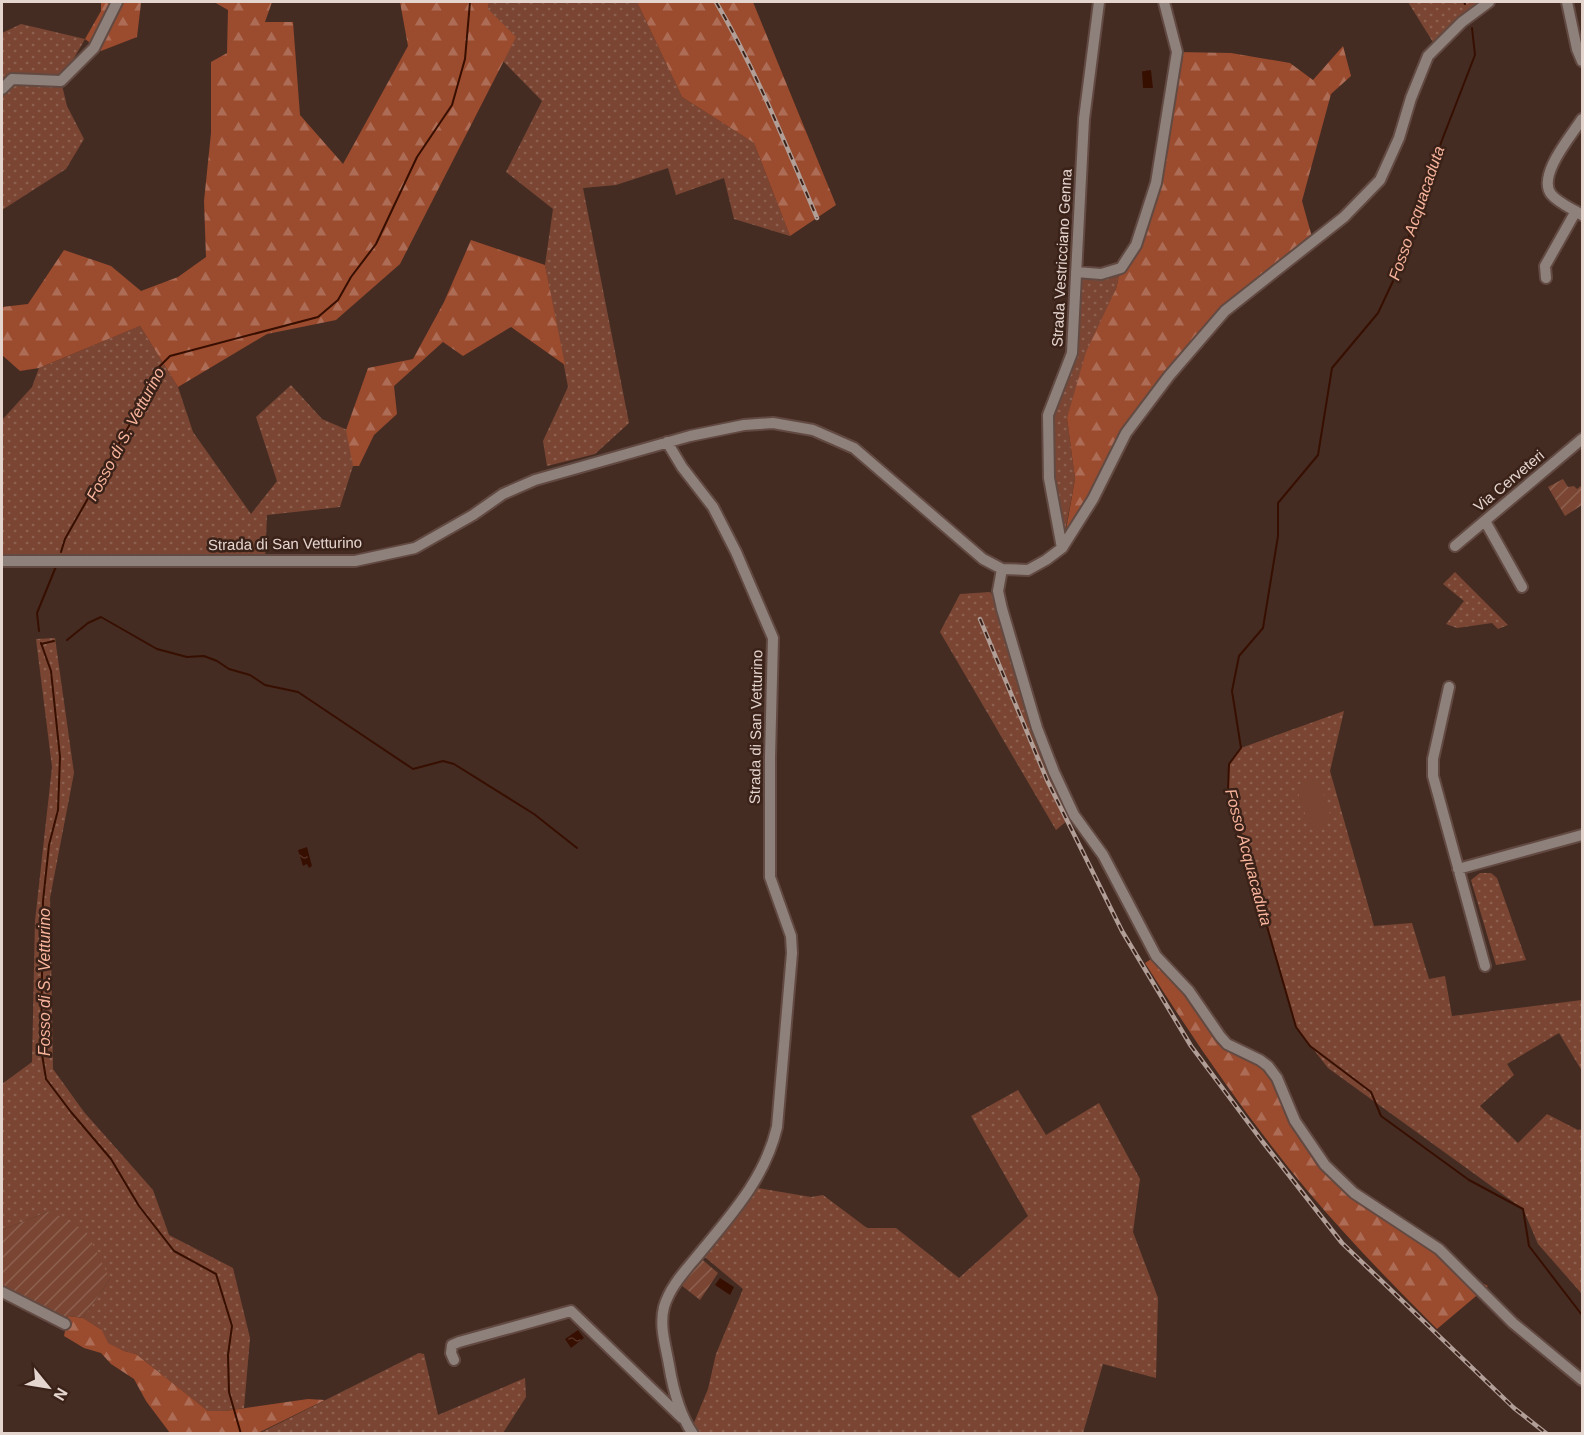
<svg xmlns="http://www.w3.org/2000/svg" width="1584" height="1435" viewBox="0 0 1584 1435" font-family="Arial,sans-serif">
<defs>
<pattern id="grass-dots" width="8" height="8" patternUnits="userSpaceOnUse" patternTransform="scale(1.5)"><rect width="8" height="8" fill="#7a4633"/><path d="M2 2h.1M6 6h.1" fill="none" stroke="#8d6050" stroke-width="1.8" stroke-linecap="round"/></pattern>
<pattern id="forest-firs" width="22" height="20" patternUnits="userSpaceOnUse" patternTransform="scale(1.5)"><rect width="22" height="20" fill="#9b4b2e"/><path d="M5 1l3.5 6h-7zM16 11l3.5 6h-7z" fill="#ad6c55"/></pattern>
<pattern id="garden-furrows" width="10" height="10" patternUnits="userSpaceOnUse" patternTransform="scale(1.5)"><rect width="10" height="10" fill="#7a4633"/><path d="M-1 1l2-2M0 10L10 0M9 11l2-2" fill="none" stroke="#8d6050"/></pattern>
<pattern id="water-ripples" width="26" height="14" patternUnits="userSpaceOnUse" patternTransform="scale(1.5)"><rect width="26" height="14" fill="#370f01"/><path d="M2 4q2-2 4 0t4 0M15 11q2-2 4 0t4 0" fill="none" stroke="#543125"/></pattern>
</defs>
<rect width="100%" height="100%" fill="#452c23"/>
<path fill="url(#grass-dots)" d="M 489,2 L 637,2 L 682,97 L 754,143 L 790,236 L 734,219 L 724,178 L 676,195 L 668,168 L 616,185 L 583,188 L 629,423 L 595,454 L 547,466 L 543,441 L 568,387 L 545,265 L 553,209 L 506,172 L 542,101 L 503,61 L 488,9 Z
M 1408,2 L 1489,2 L 1436,47 Z
M 21,24 L 85,39 L 61,81 L 67,106 L 84,139 L 66,169 L 2,210 L 2,33 Z
M 1121,268 L 1116,289 L 1067,418 L 1075,479 L 1062,548 L 1049,478 L 1048,415 L 1072,353 L 1076,272 Z
M 140,326 L 178,387 L 193,432 L 251,514 L 277,481 L 256,417 L 291,385 L 322,419 L 352,432 L 353,466 L 340,507 L 267,515 L 265,560 L 2,561 L 2,420 L 32,387 L 39,368 Z
M 1455,572 L 1508,625 L 1498,629 L 1492,623 L 1457,628 L 1446,624 L 1464,601 L 1443,584 Z
M 990,592 L 1000,603 L 1037,728 L 1074,815 L 1056,830 L 940,632 L 960,594 Z
M 55,638 L 74,773 L 50,898 L 53,1069 L 84,1112 L 153,1190 L 169,1235 L 233,1268 L 250,1338 L 244,1408 L 225,1411 L 208,1411 L 136,1354 L 124,1351 L 107,1343 L 102,1330 L 83,1318 L 110,1279 L 50,1211 L 2,1230 L 2,1084 L 32,1062 L 35,921 L 52,767 L 36,639 Z
M 1344,711 L 1330,771 L 1374,926 L 1412,923 L 1429,979 L 1445,976 L 1452,1016 L 1582,1000 L 1582,1071 L 1559,1033 L 1507,1064 L 1514,1075 L 1480,1106 L 1518,1143 L 1547,1114 L 1578,1130 L 1582,1129 L 1582,1294 L 1538,1244 L 1523,1209 L 1328,1068 L 1296,1027 L 1228,791 L 1229,764 L 1241,748 Z
M 1480,873 L 1491,873 L 1497,878 L 1526,960 L 1496,965 L 1471,880 Z
M 1018,1090 L 1046,1135 L 1099,1103 L 1140,1179 L 1133,1232 L 1158,1298 L 1156,1378 L 1103,1364 L 1083,1433 L 693,1434 L 691,1430 L 708,1389 L 716,1354 L 743,1289 L 700,1253 L 752,1187 L 811,1197 L 823,1195 L 867,1228 L 896,1228 L 959,1278 L 1028,1216 L 971,1116 Z
M 419,1353 L 424,1354 L 438,1415 L 525,1378 L 526,1397 L 503,1433 L 258,1434 Z"/>
<path fill="url(#forest-firs)" d="M 101,2 L 144,2 L 141,3 L 137,37 L 101,51 L 85,39 L 101,11 Z
M 214,2 L 272,2 L 265,22 L 293,22 L 300,115 L 343,164 L 408,46 L 400,2 L 489,2 L 488,9 L 516,37 L 400,264 L 336,320 L 267,334 L 178,387 L 140,326 L 39,368 L 20,371 L 2,355 L 2,307 L 28,304 L 64,250 L 111,266 L 141,291 L 178,277 L 206,257 L 204,201 L 211,133 L 211,62 L 227,53 L 228,10 Z
M 637,2 L 753,2 L 836,205 L 790,236 L 754,143 L 682,97 Z
M 1343,46 L 1351,76 L 1331,94 L 1302,201 L 1312,237 L 1225,311 L 1126,433 L 1064,541 L 1075,479 L 1067,418 L 1086,352 L 1116,289 L 1121,268 L 1136,245 L 1156,183 L 1177,52 L 1231,53 L 1290,63 L 1313,80 Z
M 471,240 L 545,265 L 565,365 L 511,327 L 463,356 L 443,342 L 394,386 L 397,414 L 374,435 L 359,466 L 353,466 L 346,430 L 368,368 L 413,359 L 444,302 Z
M 1156,956 L 1220,1036 L 1260,1060 L 1325,1165 L 1471,1278 L 1488,1286 L 1437,1329 C 1392,1284 1347,1238 1306,1189 C 1247,1118 1195,1042 1145,963 Z
M 68,1316 L 83,1318 L 102,1330 L 108,1343 L 124,1351 L 136,1354 L 208,1411 L 225,1411 L 308,1399 L 325,1400 L 258,1433 L 170,1433 L 146,1401 L 134,1379 L 111,1364 L 101,1353 L 84,1348 L 64,1336 Z"/>
<path fill="url(#garden-furrows)" d="M 1563,479 L 1568,487 L 1574,486 L 1577,489 L 1582,485 L 1582,505 L 1565,516 L 1548,487 Z
M 50,1211 L 86,1231 L 110,1279 L 83,1318 L 68,1316 L 65,1324 L 2,1292 L 2,1230 Z
M 698,1256 L 718,1273 L 700,1300 L 676,1281 Z"/>
<path fill="#7a4633" d="M 1319,779 L 1332,821 L 1310,829 L 1296,786 Z"/>
<path fill="url(#water-ripples)" d="M 1151,70 L 1153,88 L 1143,88 L 1142,71 Z
M 307,847 L 312,866 L 309,868 L 307,864 L 303,866 L 298,850 Z
M 720,1278 L 734,1287 L 730,1295 L 715,1285 Z
M 578,1330 L 584,1338 L 571,1348 L 565,1339 Z"/>
<g fill="none" stroke-linecap="round" stroke-linejoin="round">
<path stroke="#370f01" stroke-width="2" d="M 1464,2 L 1465,4
M 1472,28 L 1475,55 L 1418,202 L 1402,262 L 1378,313 L 1332,368 L 1318,455 L 1278,503 L 1278,536 L 1263,628 L 1239,656 L 1232,691 L 1241,748 L 1229,764 L 1228,791 L 1296,1027 L 1310,1046 L 1371,1092 L 1381,1116 L 1469,1180 L 1523,1209 L 1529,1246 L 1582,1315
M 61,552 L 65,539 L 152,385 L 156,370 L 170,356 L 318,317 L 338,300 L 351,277 L 376,244 L 417,157 L 452,105 L 465,59 L 470,2
M 39,631 L 37,613 L 57,564
M 67,640 L 88,623 L 101,617 L 157,649 L 187,657 L 204,656 L 217,661 L 229,669 L 250,675 L 265,685 L 298,692 L 413,769 L 443,761 L 454,764 L 534,814 L 577,848
M 41,643 L 51,671 L 60,757 L 58,810 L 49,845 L 43,901 L 41,1048 L 46,1079 L 71,1112 L 111,1159 L 139,1206 L 174,1251 L 216,1274 L 232,1326 L 228,1355 L 229,1392 L 241,1434
M 41,644 L 54,641"/>
<defs>
<path id="minor" d="M 1567,2 L 1577,49 L 1582,61
M 2,89 L 12,79 L 61,81 L 94,48 L 117,2
M 1582,119 C 1572,135 1537,175 1551,194 C 1558,203 1573,209 1582,215
M 1076,272 L 1101,274 L 1121,268 L 1136,245 L 1156,183 L 1177,52 L 1164,2
M 1546,278 L 1545,266 L 1576,211
M 667,442 L 682,467 L 713,507 L 736,552 L 773,638 L 770,757 L 770,877 L 791,936 L 792,953 L 777,1127 C 765,1178 732,1214 699,1254 C 686,1270 670,1286 664,1307 C 659,1326 666,1347 669,1365 C 673,1389 679,1414 693,1434
M 1485,521 L 1522,587
M 1455,546 L 1582,439
M 1062,548 L 1049,478 L 1048,415 L 1072,353 L 1084,119 L 1099,2
M 2,561 L 355,561 L 415,548 L 473,515 L 503,494 L 535,480 L 690,436 L 744,425 L 773,423 L 813,430 L 854,448 L 983,559 L 1002,569 L 1028,570 L 1046,560 L 1062,548 L 1093,499 L 1126,433 L 1169,376 L 1225,311 L 1344,217 L 1380,180 L 1399,138 L 1411,98 L 1428,56 L 1462,22 L 1489,2
M 1002,569 L 998,591 L 1002,609 L 1037,728 L 1054,772 L 1074,815 L 1103,855 L 1156,956 L 1189,991 L 1220,1036 L 1227,1044 L 1260,1060 L 1268,1066 L 1277,1078 L 1295,1121 L 1325,1165 L 1354,1193 L 1439,1249 L 1513,1323 L 1582,1380
M 1449,687 L 1433,759 L 1433,776 L 1485,966
M 1458,869 L 1582,835
M 2,1292 L 65,1324
M 454,1360 L 451,1353 L 452,1345 L 459,1342 L 571,1311 L 682,1418"/>
</defs>
<use href="#minor" stroke="#624a42" stroke-width="14"/>
<use href="#minor" stroke="#8e807b" stroke-width="10"/>
<defs>
<path id="rail" d="M 716,2 C 756,70 786,145 817,218
M 980,619 L 1047,780 L 1122,931 L 1191,1046 L 1262,1141 L 1342,1243 L 1514,1408 L 1547,1434"/>
</defs>
<use href="#rail" stroke="#b19e97" stroke-width="4.5"/>
<use href="#rail" stroke="#3a2219" stroke-width="2" stroke-dasharray="7" stroke-linecap="butt"/>
</g>
<g text-anchor="middle" stroke-width="5" stroke-linejoin="round" paint-order="stroke">
<g font-size="15" fill="#e5d5cf" stroke="#3a2219">
<text transform="translate(1062 258) rotate(-87)" y="5">Strada Vestricciano Genna</text>
<text transform="translate(1509 481) rotate(-40)" y="5">Via Cerveteri</text>
<text transform="translate(285 544) rotate(-1)" y="5">Strada di San Vetturino</text>
<text transform="translate(756 727) rotate(-89)" y="5">Strada di San Vetturino</text>
</g>
<g font-size="16" font-style="italic" fill="#f9b49c" stroke="#3a2219">
<text transform="translate(1416 213) rotate(-71)" y="6">Fosso Acquacaduta</text>
<text transform="translate(125 434) rotate(-62)" y="6">Fosso di S. Vetturino</text>
<text transform="translate(1249 857) rotate(75)" y="6">Fosso Acquacaduta</text>
<text transform="translate(44 982) rotate(-90)" y="6">Fosso di S. Vetturino</text>
</g>
</g>
<rect width="1584" height="1435" fill="none" stroke="#e5d5cf" stroke-width="6"/>
<g transform="translate(48 1387) rotate(120)" stroke="#3a2219" stroke-width="4.5" paint-order="stroke">
<path d="M0-4.5L10 22L0 15L-10 22Z" fill="#e5d5cf"/>
<text y="-9" font-size="16" font-weight="bold" text-anchor="middle" fill="#e5d5cf">N</text>
</g>
</svg>
